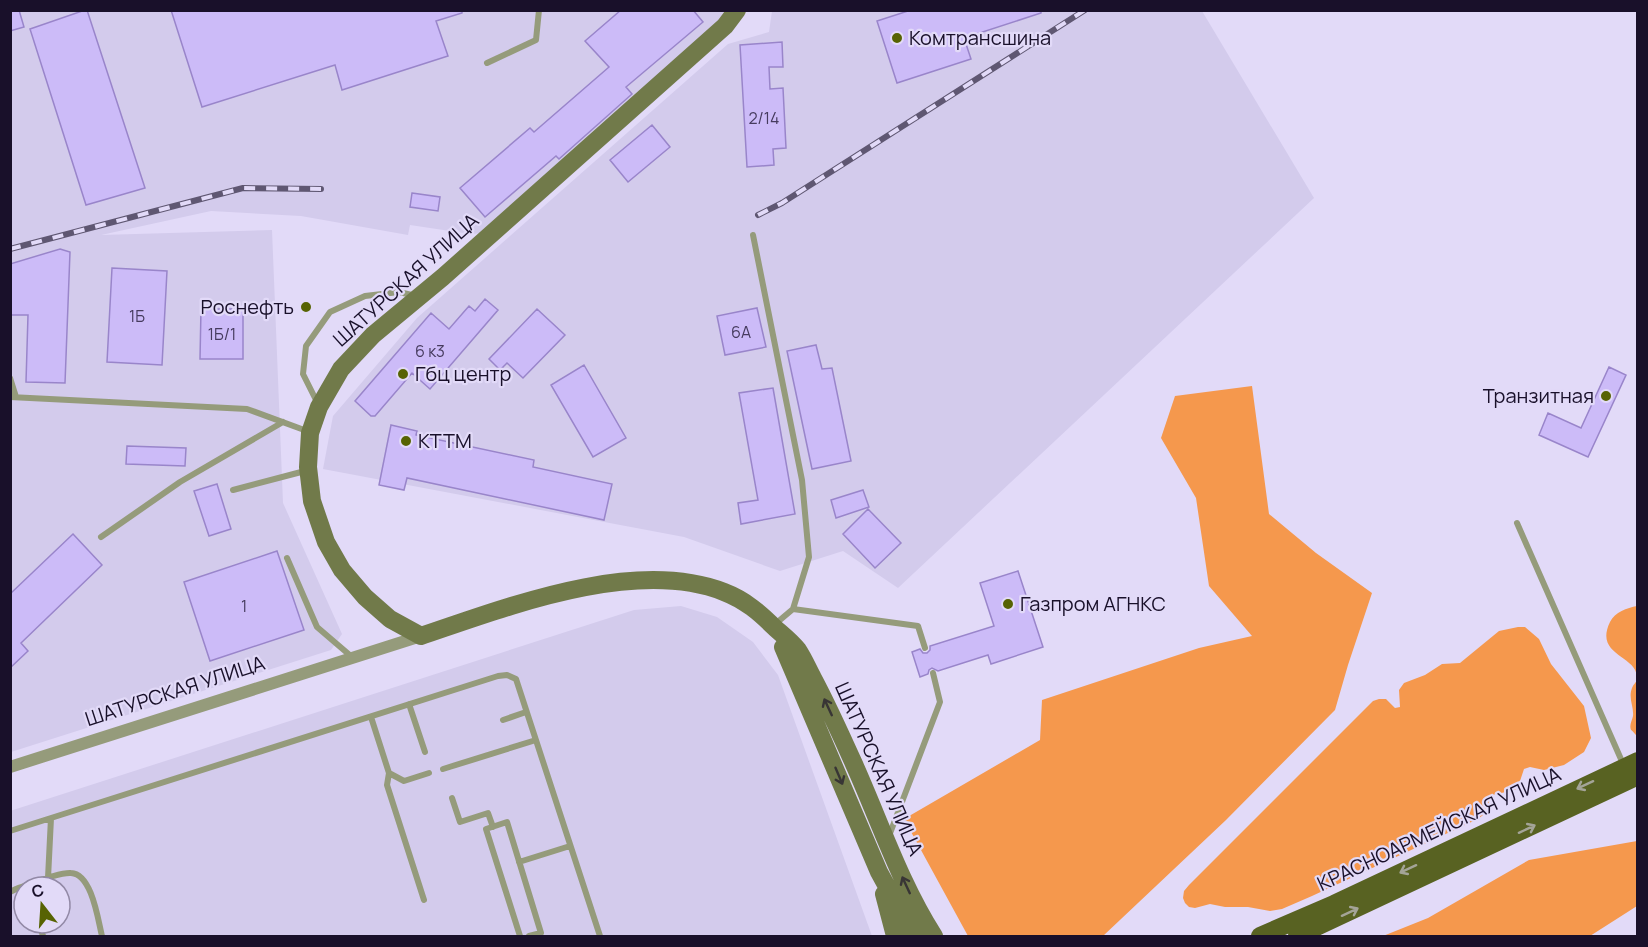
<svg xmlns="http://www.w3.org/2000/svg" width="1648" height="947" viewBox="0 0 1648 947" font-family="Manrope,sans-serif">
<rect width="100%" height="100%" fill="#e2daf8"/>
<path fill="#d3cbec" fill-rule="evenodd" d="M 11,11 L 731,11 L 484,233 L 470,234 L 410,225 L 408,235 L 301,216 L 211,211 L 101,235 L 272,230 L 283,503 L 342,634 L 331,650 L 11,752 Z
M 772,11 L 1202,11 L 1314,198 L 898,588 L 843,551 L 780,571 L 684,537 L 323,469 L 333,416 L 417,318 L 728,44 L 769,32 Z
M 681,606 L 717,617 L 753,642 L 778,675 L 872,936 L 11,936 L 10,811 L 634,610 ZM 24,887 L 60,887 L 60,923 L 24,923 Z"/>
<path fill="#f5984d" d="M 1252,386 L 1269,514 L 1316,553 L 1372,593 L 1348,665 L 1335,710 L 1226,820 L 1103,936 L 968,936 L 904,819 L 1040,740 L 1042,700 L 1199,648 L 1252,636 L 1209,586 L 1196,498 L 1161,438 L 1175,396 Z
M 1637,606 L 1638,607 L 1637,737 C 1637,736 1632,730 1631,730 C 1629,725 1632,721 1633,716 C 1634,707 1628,698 1632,688 C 1634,683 1638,682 1637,676 C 1635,655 1594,655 1610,622 C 1615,612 1627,608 1637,606 Z
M 1518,627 L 1525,627 L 1539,639 L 1551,664 L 1584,706 L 1591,738 L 1584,752 L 1564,765 L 1544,770 L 1530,767 L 1524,769 L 1519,784 L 1515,790 L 1492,795 L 1483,815 L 1478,819 L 1312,896 L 1282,909 L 1270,911 L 1248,907 L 1225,907 L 1210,904 L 1195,908 L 1189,907 L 1185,903 L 1183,898 L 1184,891 L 1189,885 L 1373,701 L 1379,699 L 1386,699 L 1395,708 L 1400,707 L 1399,690 L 1404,683 L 1425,675 L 1442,664 L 1460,663 L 1499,631 Z
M 1637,841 L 1637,906 L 1590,936 L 1383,936 L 1428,918 L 1529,860 Z"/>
<path fill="#ccbbf8" stroke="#9985ca" stroke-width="1.5" d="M 10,10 L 19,10 L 24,27 L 10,31 Z
M 85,10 L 87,10 L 145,188 L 86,205 L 30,29 Z
M 171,10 L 462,10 L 462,13 L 436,21 L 448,56 L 342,90 L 335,65 L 202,107 Z
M 621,10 L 693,10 L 703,22 L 626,87 L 632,94 L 559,159 L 556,156 L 485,217 L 460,188 L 530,128 L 534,132 L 609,67 L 585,41 Z
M 911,10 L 1041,10 L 1041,13 L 964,38 L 971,59 L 897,83 L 877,21 Z
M 782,42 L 783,67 L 769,67 L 770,89 L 783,88 L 786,148 L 773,149 L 774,165 L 747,167 L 740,45 Z
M 652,125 L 670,147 L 628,182 L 610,160 Z
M 412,193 L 440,197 L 438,211 L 410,207 Z
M 60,249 L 70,252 L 65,383 L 26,382 L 28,315 L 10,315 L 10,264 Z
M 112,268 L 167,271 L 162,365 L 107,362 Z
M 485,299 L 498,310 L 430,389 L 412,373 L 375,416 L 371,416 L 355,401 L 431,313 L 449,329 L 469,306 L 475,311 Z
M 757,308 L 766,347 L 725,355 L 717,316 Z
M 201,309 L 243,309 L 243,359 L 200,359 Z
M 537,309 L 565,335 L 523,378 L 507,363 L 500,370 L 489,359 Z
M 816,345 L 822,369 L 832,368 L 851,461 L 812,469 L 787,351 Z
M 584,365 L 626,438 L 593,457 L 551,385 Z
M 1609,367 L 1626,375 L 1588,457 L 1539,435 L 1548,413 L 1581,428 Z
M 773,388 L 795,514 L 741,524 L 738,503 L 758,500 L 739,393 Z
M 391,425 L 417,431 L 416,435 L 534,460 L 533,467 L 612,484 L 604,520 L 407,478 L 404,490 L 379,485 Z
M 127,446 L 186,448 L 185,466 L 126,464 Z
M 217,484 L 231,529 L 209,536 L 194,491 Z
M 863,490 L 869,507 L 836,518 L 831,500 Z
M 868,509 L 901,543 L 875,568 L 843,534 Z
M 73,534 L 102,565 L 21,643 L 28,651 L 10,668 L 10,594 Z
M 277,551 L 304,630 L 210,661 L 184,582 Z
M 1018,571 L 1043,647 L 991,664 L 988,655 L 938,671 L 932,668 L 929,670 L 928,674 L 920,677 L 912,652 L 920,649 L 923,653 L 927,653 L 930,650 L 930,646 L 994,626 L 980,583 Z"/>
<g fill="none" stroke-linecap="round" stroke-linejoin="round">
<path stroke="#959b7b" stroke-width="6" d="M 487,63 L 536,40 L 539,10
M 753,235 L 802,480 L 809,557 L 793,609
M 10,378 L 16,397
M 10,397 L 247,409 L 307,431
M 318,404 L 303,374 L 306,346 L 330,312 L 365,296 L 399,292 L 416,296
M 233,490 L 305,471
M 1517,523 L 1624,766
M 101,537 L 180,482 L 283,422
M 287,558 L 317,627 L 352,657
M 774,625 L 793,609 L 918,626 L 925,648
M 409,704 L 425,752
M 371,717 L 389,773 L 387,785 L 424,900
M 503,720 L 526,712
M 443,769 L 536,740
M 389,773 L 404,781 L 429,773
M 452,798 L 460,822 L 488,813 L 493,827
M 10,831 L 51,818
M 889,836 L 940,702 L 933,673
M 519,862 L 570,846
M 48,878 L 51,818 L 498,676 L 507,675 L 516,679 L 600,936
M 10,892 L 16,889 C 30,884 58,872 71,873 C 92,874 98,920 102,936
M 39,923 L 43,936
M 520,936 L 486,829 L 507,822 L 541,933 L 529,936"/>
<path stroke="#959b7b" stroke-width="12" d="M 10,767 L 421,636"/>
<path stroke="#717a4a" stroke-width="18" d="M 737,10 L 725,26 L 443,277 L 373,335 L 341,369 L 319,407 L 310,433 L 308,467 L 312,501 L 326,542 L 342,570 L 365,597 L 390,619 L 421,636 C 507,607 635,557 724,592 C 745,600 760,613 775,628 C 783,635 792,642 798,650 C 804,659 808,669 813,678 C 828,706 841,735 854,764 C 880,822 900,883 934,936
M 783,647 L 879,872 L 914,936
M 884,894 L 895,936"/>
<path stroke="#586222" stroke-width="18" d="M 1260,936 L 1334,904 L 1638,761
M 1297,936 L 1638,776"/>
<defs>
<path id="rail" d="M 758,215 L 782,203 L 1085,10
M 10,249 L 243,188 L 321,189"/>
</defs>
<use href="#rail" stroke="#5f5772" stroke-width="6"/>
<use href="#rail" stroke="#e2daf8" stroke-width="4" stroke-dasharray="11" stroke-linecap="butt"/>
</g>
<defs><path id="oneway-shaft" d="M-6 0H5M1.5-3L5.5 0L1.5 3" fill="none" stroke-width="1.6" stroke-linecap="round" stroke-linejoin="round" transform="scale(1.5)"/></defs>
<g stroke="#383535">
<use href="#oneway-shaft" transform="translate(828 707) rotate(-115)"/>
<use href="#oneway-shaft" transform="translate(839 776) rotate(67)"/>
<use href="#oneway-shaft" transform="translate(906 885) rotate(-115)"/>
</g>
<g stroke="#a4a498">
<use href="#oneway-shaft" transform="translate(1585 785) rotate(155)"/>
<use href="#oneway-shaft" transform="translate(1527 829) rotate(-25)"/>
<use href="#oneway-shaft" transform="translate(1408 869) rotate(155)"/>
<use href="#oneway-shaft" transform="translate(1350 912) rotate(-25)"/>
</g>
<g fill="#576303" stroke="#e2daf8" stroke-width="2">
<circle cx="897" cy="38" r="6"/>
<circle cx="306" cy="307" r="6"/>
<circle cx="403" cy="374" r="6"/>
<circle cx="1606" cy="396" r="6"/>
<circle cx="406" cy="441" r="6"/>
<circle cx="1008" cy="604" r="6"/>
</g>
<g text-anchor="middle" stroke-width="4.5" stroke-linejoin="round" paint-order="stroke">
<g font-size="16" fill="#463b5e">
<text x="764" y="124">2/14</text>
<text x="137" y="322">1Б</text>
<text x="741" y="338">6А</text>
<text x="222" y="340">1Б/1</text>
<text x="430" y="357">6 к3</text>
<text x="244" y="612">1</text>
</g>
<g font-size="20" fill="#19102a" stroke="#e2daf8" text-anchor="start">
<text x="909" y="45">Комтрансшина</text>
<text x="294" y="314" text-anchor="end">Роснефть</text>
<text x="415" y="381">Гбц центр</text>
<text x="1594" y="403" text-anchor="end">Транзитная</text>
<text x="418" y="448">КТТМ</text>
<text x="1020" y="611">Газпром АГНКС</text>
</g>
<g font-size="20" fill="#19102a" stroke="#e2daf8">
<text transform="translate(406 280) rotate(-42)" y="7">ШАТУРСКАЯ УЛИЦА</text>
<text transform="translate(175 691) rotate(-18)" y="7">ШАТУРСКАЯ УЛИЦА</text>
<text transform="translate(879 769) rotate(66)" y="7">ШАТУРСКАЯ УЛИЦА</text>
<text transform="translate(1439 829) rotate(-25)" y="7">КРАСНОАРМЕЙСКАЯ УЛИЦА</text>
</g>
</g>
<rect width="1648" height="947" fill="none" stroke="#19102a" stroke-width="24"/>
<g transform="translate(42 905) rotate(343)"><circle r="28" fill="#e2daf8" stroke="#9289a6" stroke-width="1.5"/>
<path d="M0-4.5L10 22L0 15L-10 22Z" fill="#576303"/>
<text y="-9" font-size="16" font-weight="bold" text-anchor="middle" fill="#19102a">С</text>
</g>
</svg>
